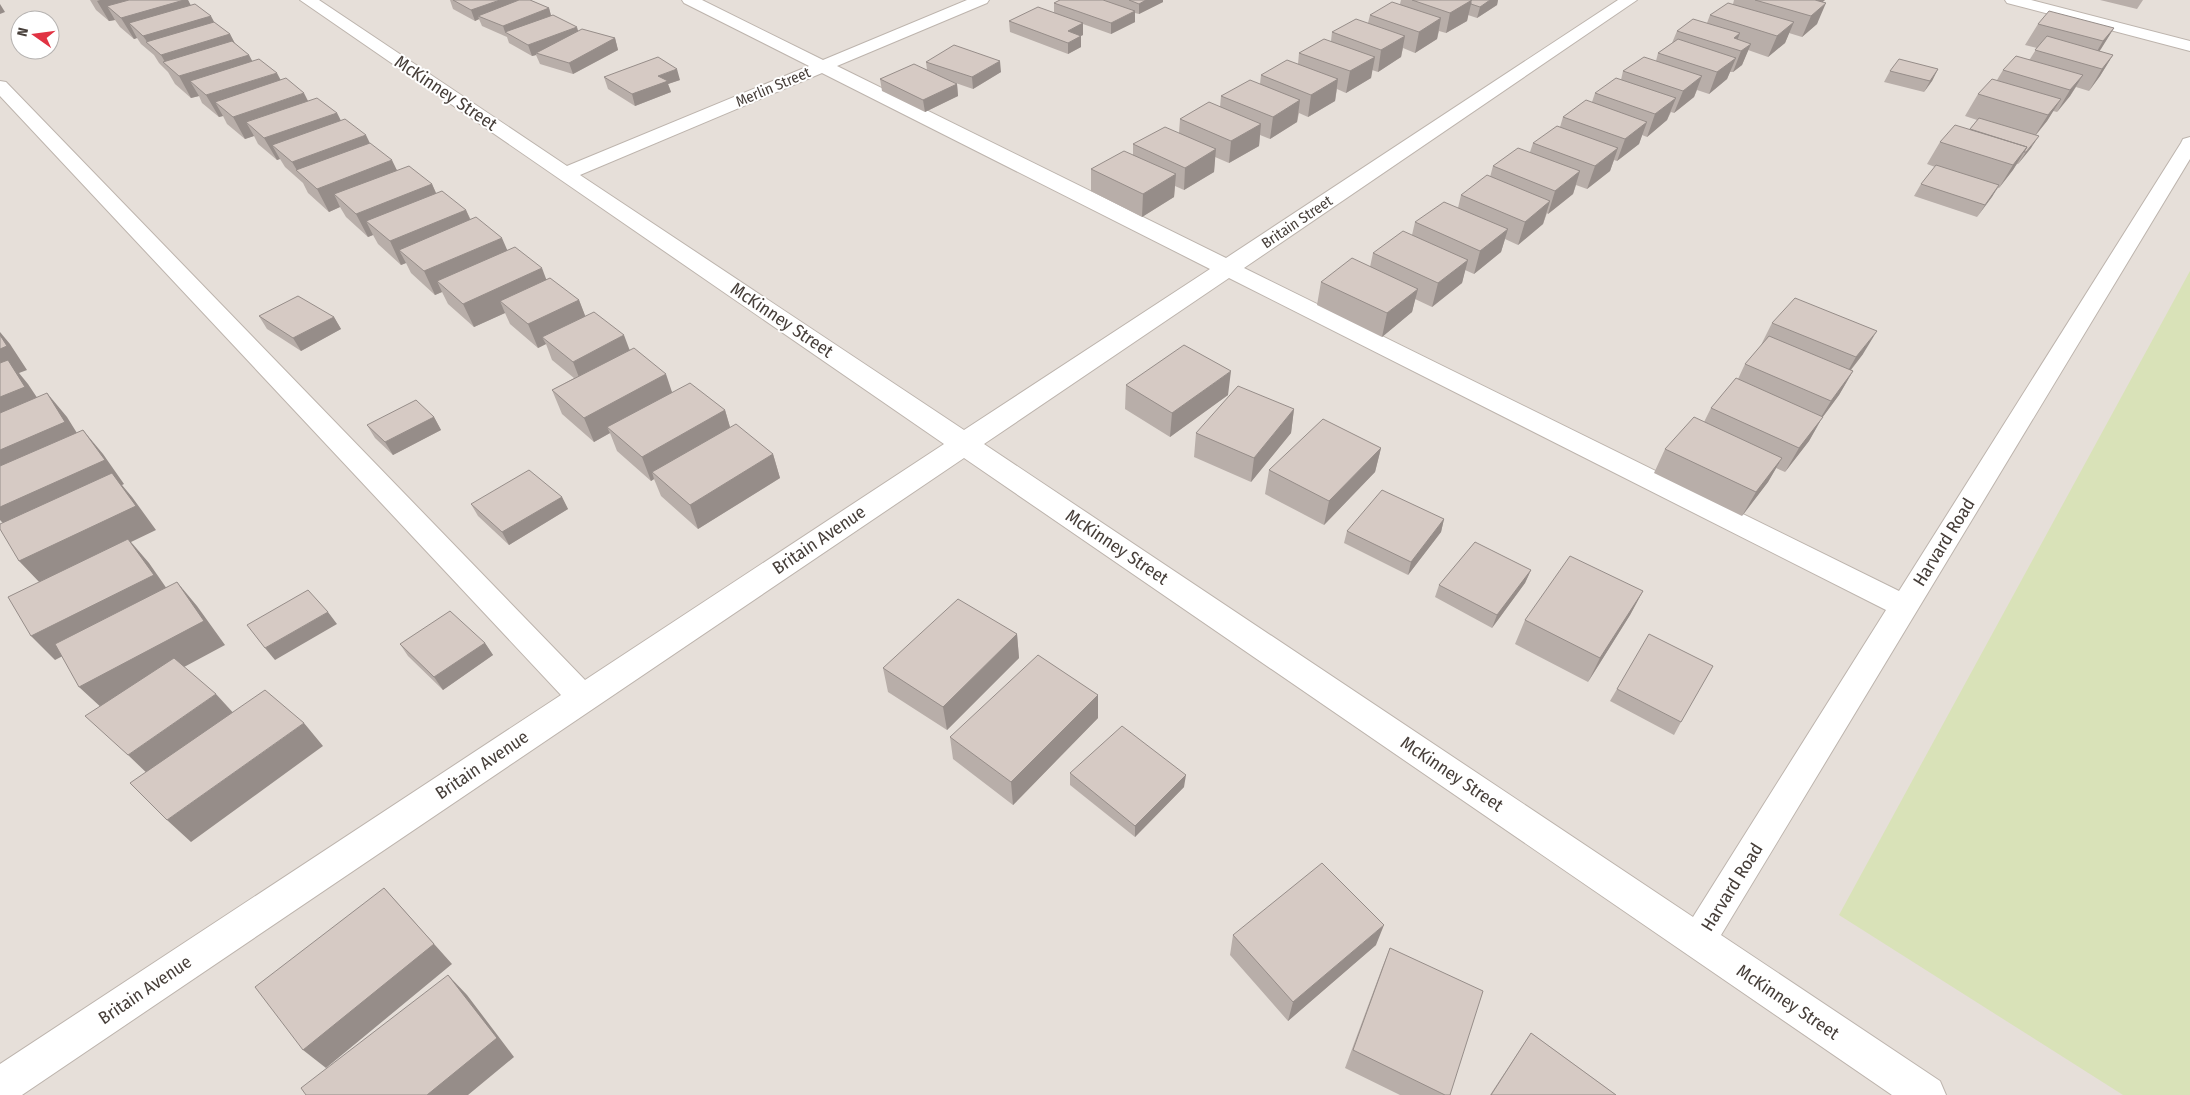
<svg xmlns="http://www.w3.org/2000/svg" width="2190" height="1095" viewBox="0 0 2190 1095" font-family="'Fira Sans Condensed',sans-serif">
<rect width="100%" height="100%" fill="#f3eeea"/>
<path fill="#e6dfd9" fill-rule="evenodd" d="M 0,0 L 2190,0 L 2190,1095 L 0,1095 ZM 20,20 L 50,20 L 50,50 L 20,50 Z"/>
<path fill="#d9e2b8" d="M 2190,271 L 2190,1095 L 2123,1095 L 1839,915 Z"/>
<g fill="none" stroke-linecap="round" stroke-linejoin="round">
<defs>
<path id="minor" d="M 300,0 L 319,0 L 567,166 L 809,66 L 684,3 L 682,0 L 702,0 L 823,60 L 967,0 L 989,0 L 987,3 L 837,66 L 1226,258 L 1618,0 L 1637,0 L 1244,268 L 1899,591 L 2181,143 L 2183,139 L 2190,137 L 2190,159 L 1721,935 L 1940,1081 L 1946,1095 L 1892,1095 L 964,458 L 22,1095 L 0,1095 L 0,1064 L 561,695 L 0,96 L 0,81 L 6,82 L 585,680 L 944,444 ZM 822,73 L 1210,269 L 964,430 L 580,175 ZM 1229,278 L 1886,610 L 1693,917 L 984,444 Z
M 2005,0 L 2031,0 L 2190,41 L 2190,51 L 2007,3 Z"/>
</defs>
<use href="#minor" stroke="#bdb4ad" stroke-width="2"/>
<use href="#minor" fill="#fff" fill-rule="evenodd"/>
</g>
<path fill="#b8aea9" d="M 90,0 L 188,0 L 190,5 L 230,34 L 235,44 L 249,55 L 252,61 L 281,80 L 308,101 L 337,113 L 341,121 L 370,144 L 397,170 L 432,184 L 436,193 L 466,210 L 471,220 L 507,250 L 546,279 L 579,300 L 585,316 L 630,350 L 672,392 L 725,410 L 730,427 L 773,454 L 780,478 L 698,529 L 661,496 L 654,479 L 651,481 L 617,451 L 610,433 L 594,442 L 562,414 L 552,390 L 574,378 L 552,360 L 546,344 L 538,348 L 510,324 L 505,313 L 474,327 L 448,304 L 442,292 L 435,295 L 411,273 L 406,263 L 401,265 L 378,244 L 373,235 L 368,237 L 346,217 L 340,207 L 329,212 L 308,193 L 303,183 L 285,167 L 280,159 L 277,160 L 258,144 L 254,136 L 245,139 L 227,124 L 223,116 L 219,117 L 202,103 L 199,96 L 191,98 L 175,84 L 168,72 L 159,63 L 154,55 L 141,44 L 137,38 L 134,39 L 120,27 L 115,20 L 109,21 L 96,10 Z
M 450,0 L 530,0 L 549,8 L 551,16 L 578,31 L 615,38 L 618,50 L 573,74 L 540,64 L 536,55 L 532,56 L 509,43 L 507,37 L 482,26 L 479,19 L 475,21 L 453,9 Z
M 1060,0 L 1163,0 L 1163,2 L 1139,14 L 1135,13 L 1135,22 L 1111,34 L 1083,24 L 1083,35 L 1080,36 L 1081,47 L 1068,54 L 1010,32 L 1009,21 L 1054,13 L 1054,3 Z
M 1401,0 L 1498,0 L 1497,5 L 1477,18 L 1468,15 L 1467,21 L 1446,33 L 1439,31 L 1437,39 L 1415,53 L 1403,48 L 1401,57 L 1378,72 L 1372,70 L 1371,78 L 1346,93 L 1337,89 L 1335,101 L 1308,117 L 1299,113 L 1297,122 L 1270,139 L 1260,135 L 1259,146 L 1229,163 L 1215,157 L 1214,172 L 1184,190 L 1175,186 L 1174,197 L 1142,217 L 1091,191 L 1091,169 L 1133,155 L 1133,144 L 1179,133 L 1180,119 L 1220,107 L 1221,96 L 1260,84 L 1261,75 L 1298,64 L 1299,53 L 1331,41 L 1332,32 L 1368,23 L 1370,15 L 1400,4 Z
M 1734,0 L 1825,0 L 1822,2 L 1817,24 L 1802,37 L 1789,33 L 1785,43 L 1768,57 L 1748,50 L 1742,65 L 1733,72 L 1730,72 L 1727,79 L 1709,94 L 1697,90 L 1694,97 L 1674,113 L 1671,112 L 1667,120 L 1647,137 L 1642,135 L 1639,144 L 1617,161 L 1614,160 L 1610,171 L 1587,189 L 1576,185 L 1573,194 L 1548,214 L 1547,213 L 1543,224 L 1518,245 L 1505,239 L 1501,252 L 1474,274 L 1465,270 L 1462,283 L 1432,307 L 1415,299 L 1412,312 L 1382,337 L 1317,305 L 1321,282 L 1370,267 L 1373,253 L 1412,235 L 1415,222 L 1458,208 L 1461,195 L 1490,177 L 1493,166 L 1530,152 L 1533,143 L 1560,127 L 1563,117 L 1592,102 L 1595,93 L 1621,80 L 1623,71 L 1656,61 L 1658,53 L 1672,43 L 1677,31 L 1707,23 L 1710,15 L 1733,4 Z
M 2100,0 L 2143,0 L 2137,9 Z
M 2038,24 L 2114,28 L 2099,51 L 2113,55 L 2100,76 L 2089,91 L 2076,87 L 2070,96 L 2057,112 L 2053,111 L 2047,121 L 2036,135 L 2031,148 L 2018,164 L 2017,164 L 1999,188 L 1998,188 L 1977,217 L 1914,196 L 1921,184 L 1935,167 L 1927,164 L 1940,142 L 1970,129 L 1977,120 L 1965,116 L 1978,94 L 1997,80 L 2003,70 L 2030,59 L 2037,48 L 2025,45 Z
M 926,62 L 1001,72 L 973,89 L 947,80 L 957,84 L 958,96 L 925,112 L 882,91 L 880,79 L 927,70 Z
M 1938,69 L 1932,81 L 1924,92 L 1884,82 L 1890,71 Z
M 604,77 L 680,80 L 668,84 L 671,92 L 635,106 L 608,89 Z
M 259,316 L 334,317 L 341,329 L 301,351 L 267,329 Z
M 1772,323 L 1863,354 L 1851,370 L 1853,371 L 1839,395 L 1822,418 L 1809,441 L 1785,472 L 1776,468 L 1768,482 L 1742,516 L 1654,473 L 1665,449 L 1704,422 L 1711,408 L 1738,379 L 1745,364 L 1760,347 Z
M 1126,385 L 1228,395 L 1170,437 L 1125,409 Z
M 1294,409 L 1291,433 L 1251,482 L 1194,457 L 1196,433 Z
M 434,417 L 441,430 L 393,455 L 375,438 L 367,425 Z
M 1381,448 L 1375,472 L 1324,525 L 1265,494 L 1269,470 Z
M 562,497 L 568,509 L 509,545 L 478,516 L 471,504 Z
M 1444,519 L 1441,532 L 1408,575 L 1344,543 L 1347,531 Z
M 1531,570 L 1525,583 L 1492,628 L 1435,597 L 1439,585 Z
M 1643,591 L 1630,615 L 1588,682 L 1515,644 L 1525,620 Z
M 1017,634 L 1019,658 L 947,730 L 888,692 L 883,668 Z
M 485,643 L 493,655 L 443,690 L 408,656 L 400,644 Z
M 1617,689 L 1681,722 L 1674,735 L 1610,701 Z
M 1098,718 L 1013,805 L 953,759 L 950,737 Z
M 1070,773 L 1184,787 L 1135,837 L 1070,785 Z
M 1233,935 L 1376,945 L 1288,1021 L 1230,955 Z
M 1390,948 L 1450,1095 L 1400,1095 L 1345,1068 L 1382,968 Z
M 1531,1033 L 1616,1095 L 1490,1095 Z"/>
<path fill="#968d89" d="M 100,0 L 188,0 L 198,19 L 211,16 L 222,37 L 148,43 L 143,36 L 129,23 L 137,38 L 134,39 L 121,18 L 107,6 L 115,20 L 109,21 L 97,1 Z
M 500,0 L 525,0 L 478,16 L 479,19 L 475,21 L 471,10 Z
M 1146,0 L 1163,0 L 1163,2 L 1139,14 L 1139,4 Z
M 1472,0 L 1467,21 L 1446,33 L 1450,13 Z
M 1490,0 L 1498,0 L 1497,5 L 1477,18 L 1480,7 Z
M 1816,0 L 1825,0 L 1811,11 Z
M 1826,3 L 1817,24 L 1802,37 L 1811,16 Z
M 0,4 L 5,12 L 0,14 Z
M 549,8 L 552,19 L 505,32 L 507,38 L 503,26 Z
M 1135,11 L 1135,22 L 1111,34 L 1111,23 Z
M 1441,18 L 1437,39 L 1415,53 L 1419,32 Z
M 1794,22 L 1785,43 L 1768,57 L 1777,36 Z
M 1083,23 L 1083,35 L 1068,42 L 1068,31 Z
M 577,27 L 580,38 L 536,53 L 536,55 L 532,56 L 528,45 Z
M 2114,28 L 2101,49 L 2090,63 L 2103,41 Z
M 1740,33 L 1734,49 L 1734,38 Z
M 230,34 L 241,55 L 168,67 L 161,55 Z
M 1081,36 L 1081,47 L 1068,54 L 1068,43 Z
M 1405,36 L 1401,57 L 1378,72 L 1381,50 Z
M 615,38 L 618,50 L 573,74 L 569,63 Z
M 1751,44 L 1742,65 L 1733,72 L 1741,51 Z
M 249,55 L 260,76 L 190,81 L 199,96 L 191,98 L 179,76 Z
M 2113,55 L 2100,76 L 2089,91 L 2102,69 Z
M 1375,57 L 1371,78 L 1346,93 L 1350,71 Z
M 1736,58 L 1727,79 L 1709,94 L 1717,72 Z
M 1000,61 L 1001,72 L 973,89 L 972,77 Z
M 677,69 L 680,80 L 668,84 L 671,92 L 635,106 L 632,94 L 658,76 Z
M 1938,69 L 1932,81 L 1924,92 L 1930,81 Z
M 277,73 L 288,94 L 215,102 L 223,116 L 219,117 L 206,95 Z
M 2083,75 L 2070,96 L 2057,112 L 2070,90 Z
M 1702,76 L 1694,97 L 1674,113 L 1683,91 Z
M 1338,79 L 1335,101 L 1308,117 L 1311,95 Z
M 957,84 L 958,96 L 925,112 L 923,100 Z
M 304,93 L 315,115 L 246,122 L 254,136 L 245,139 L 233,117 Z
M 1676,98 L 1667,120 L 1647,137 L 1655,114 Z
M 2061,99 L 2047,121 L 2034,137 L 2048,115 Z
M 1300,100 L 1297,122 L 1270,139 L 1273,117 Z
M 337,113 L 348,135 L 272,145 L 280,159 L 277,160 L 264,138 Z
M 1647,122 L 1639,144 L 1617,161 L 1625,139 Z
M 1261,124 L 1259,146 L 1229,163 L 1231,141 Z
M 366,135 L 377,158 L 298,172 L 292,162 Z
M 2039,136 L 2031,148 L 2018,164 L 2026,152 Z
M 2027,147 L 2013,170 L 1999,188 L 2013,165 Z
M 1618,148 L 1610,171 L 1587,189 L 1595,166 Z
M 1216,149 L 1214,172 L 1184,190 L 1185,168 Z
M 392,160 L 403,183 L 334,194 L 340,207 L 329,212 L 317,189 Z
M 1580,171 L 1573,194 L 1548,214 L 1555,191 Z
M 1176,174 L 1174,197 L 1142,217 L 1143,194 Z
M 432,184 L 442,207 L 366,221 L 373,235 L 368,237 L 356,214 Z
M 1999,185 L 1992,197 L 1977,217 L 1985,205 Z
M 1550,201 L 1543,224 L 1518,245 L 1525,222 Z
M 466,210 L 476,233 L 399,250 L 406,263 L 401,265 L 390,241 Z
M 1508,229 L 1501,252 L 1474,274 L 1480,251 Z
M 502,238 L 512,261 L 437,281 L 442,292 L 435,295 L 424,271 Z
M 1468,260 L 1462,283 L 1432,307 L 1438,283 Z
M 542,268 L 551,292 L 500,301 L 505,313 L 474,327 L 463,304 Z
M 1418,289 L 1412,312 L 1382,337 L 1387,313 Z
M 579,300 L 588,323 L 542,337 L 546,344 L 538,348 L 528,324 Z
M 334,317 L 341,329 L 301,351 L 293,338 Z
M 1877,331 L 1863,354 L 1842,381 L 1856,357 Z
M 0,332 L 10,344 L 27,370 L 19,373 L 28,384 L 46,411 L 0,430 Z
M 624,335 L 633,359 L 582,385 L 573,362 Z
M 1231,371 L 1228,395 L 1170,437 L 1172,413 Z
M 1853,371 L 1839,395 L 1822,418 L 1809,441 L 1785,472 L 1799,448 L 1818,422 L 1831,401 Z
M 666,374 L 674,398 L 607,427 L 610,433 L 594,442 L 584,418 Z
M 47,393 L 67,417 L 85,446 L 0,484 L 0,450 Z
M 1294,409 L 1291,433 L 1251,482 L 1254,458 Z
M 725,410 L 732,434 L 652,472 L 654,479 L 651,481 L 642,457 Z
M 434,417 L 441,430 L 393,455 L 385,442 Z
M 83,430 L 103,454 L 124,484 L 122,485 L 132,497 L 156,530 L 131,542 L 149,563 L 174,599 L 55,660 L 31,636 L 42,585 L 19,561 L 14,535 L 0,520 L 0,507 Z
M 1381,448 L 1375,472 L 1324,525 L 1329,501 Z
M 773,454 L 780,478 L 698,529 L 690,505 Z
M 1782,458 L 1768,482 L 1742,516 L 1756,492 Z
M 562,497 L 568,509 L 509,545 L 502,532 Z
M 1444,519 L 1441,532 L 1408,575 L 1411,562 Z
M 1531,570 L 1525,583 L 1492,628 L 1497,615 Z
M 177,582 L 197,606 L 225,645 L 104,710 L 79,687 Z
M 1643,591 L 1630,615 L 1588,682 L 1600,658 Z
M 328,612 L 337,624 L 275,660 L 265,648 Z
M 1017,634 L 1019,658 L 947,730 L 943,707 Z
M 485,643 L 493,655 L 443,690 L 434,677 Z
M 216,694 L 237,717 L 152,778 L 128,755 Z
M 1098,695 L 1098,718 L 1013,805 L 1011,782 Z
M 304,723 L 323,746 L 191,842 L 167,820 Z
M 1186,775 L 1184,787 L 1135,837 L 1135,826 Z
M 384,888 L 452,964 L 326,1068 L 303,1050 Z
M 1384,925 L 1376,945 L 1288,1021 L 1293,1002 Z
M 448,975 L 467,995 L 514,1057 L 468,1095 L 427,1095 Z"/>
<path fill="#d6cac4" stroke="#968d89" d="M 129,0 L 184,0 L 121,18 L 107,6 Z
M 453,0 L 500,0 L 471,10 Z
M 519,0 L 530,0 L 549,8 L 503,26 L 478,16 Z
M 1060,0 L 1103,0 L 1135,11 L 1111,23 L 1054,3 Z
M 1129,0 L 1146,0 L 1139,4 Z
M 1412,0 L 1472,0 L 1450,13 Z
M 1471,0 L 1490,0 L 1480,7 L 1471,4 Z
M 1755,0 L 1815,0 L 1826,3 L 1811,16 Z
M 1392,2 L 1441,18 L 1419,32 L 1370,15 Z
M 1728,3 L 1794,22 L 1777,36 L 1710,15 Z
M 195,4 L 211,16 L 143,36 L 129,23 Z
M 1038,7 L 1083,23 L 1068,31 L 1081,36 L 1068,43 L 1009,21 Z
M 2049,11 L 2114,28 L 2103,41 L 2038,24 Z
M 553,15 L 577,27 L 528,45 L 505,32 Z
M 1356,19 L 1405,36 L 1381,50 L 1332,32 Z
M 1693,19 L 1740,33 L 1734,38 L 1751,44 L 1741,51 L 1677,31 Z
M 214,22 L 230,34 L 161,55 L 146,42 Z
M 582,29 L 615,38 L 569,63 L 536,53 Z
M 2047,36 L 2113,55 L 2102,69 L 2035,50 Z
M 1324,39 L 1375,57 L 1350,71 L 1299,53 Z
M 1678,39 L 1736,58 L 1717,72 L 1658,53 Z
M 232,41 L 249,55 L 179,76 L 163,62 Z
M 954,45 L 1000,61 L 972,77 L 926,62 Z
M 2016,56 L 2083,75 L 2070,90 L 2003,70 Z
M 658,57 L 677,69 L 658,76 L 668,81 L 632,94 L 604,77 Z
M 1644,57 L 1702,76 L 1683,91 L 1623,71 Z
M 259,59 L 277,73 L 206,95 L 190,81 Z
M 1899,59 L 1938,69 L 1930,81 L 1890,71 Z
M 1287,60 L 1338,79 L 1311,95 L 1261,75 Z
M 914,64 L 957,84 L 923,100 L 880,79 Z
M 286,78 L 304,93 L 233,117 L 215,102 Z
M 1616,78 L 1676,98 L 1655,114 L 1595,93 Z
M 1992,79 L 2061,99 L 2048,115 L 1978,94 Z
M 1250,80 L 1300,100 L 1273,117 L 1221,96 Z
M 317,98 L 337,113 L 264,138 L 246,122 Z
M 1586,100 L 1647,122 L 1625,139 L 1563,117 Z
M 1209,102 L 1261,124 L 1231,141 L 1180,119 Z
M 1979,118 L 2039,136 L 2026,152 L 2024,152 L 2027,147 L 1970,129 Z
M 345,119 L 366,135 L 292,162 L 272,145 Z
M 1955,125 L 2027,147 L 2013,165 L 1940,142 Z
M 1557,126 L 1618,148 L 1595,166 L 1533,143 Z
M 1165,127 L 1216,149 L 1185,168 L 1133,144 Z
M 370,143 L 392,160 L 317,189 L 296,170 Z
M 1518,148 L 1580,171 L 1555,191 L 1493,166 Z
M 1124,151 L 1176,174 L 1143,194 L 1091,169 Z
M 1936,165 L 1999,185 L 1985,205 L 1921,184 Z
M 409,166 L 432,184 L 356,214 L 334,194 Z
M 1487,175 L 1550,201 L 1525,222 L 1461,195 Z
M 442,191 L 466,210 L 390,241 L 366,221 Z
M 1444,202 L 1508,229 L 1480,251 L 1415,222 Z
M 476,217 L 502,238 L 424,271 L 399,250 Z
M 1403,231 L 1468,260 L 1438,283 L 1373,253 Z
M 515,247 L 542,268 L 463,304 L 437,281 Z
M 1352,258 L 1418,289 L 1387,313 L 1321,282 Z
M 550,278 L 579,300 L 528,324 L 500,301 Z
M 298,296 L 334,317 L 293,338 L 259,316 Z
M 1795,298 L 1877,331 L 1856,357 L 1772,323 Z
M 594,312 L 624,335 L 573,362 L 542,337 Z
M 0,335 L 7,346 L 0,349 Z
M 1769,336 L 1853,371 L 1831,401 L 1745,364 Z
M 1184,345 L 1231,371 L 1172,413 L 1126,385 Z
M 634,348 L 666,374 L 584,418 L 552,390 Z
M 8,360 L 25,387 L 0,397 L 0,363 Z
M 1736,378 L 1823,417 L 1799,448 L 1711,408 Z
M 690,383 L 725,410 L 642,457 L 607,427 Z
M 1238,386 L 1294,409 L 1254,458 L 1196,433 Z
M 47,393 L 65,422 L 0,450 L 0,413 Z
M 416,400 L 434,417 L 385,442 L 367,425 Z
M 1694,417 L 1782,458 L 1756,492 L 1665,449 Z
M 1323,419 L 1381,448 L 1329,501 L 1269,470 Z
M 736,424 L 773,454 L 690,505 L 652,472 Z
M 83,430 L 105,460 L 0,507 L 0,466 Z
M 529,470 L 562,497 L 502,532 L 471,504 Z
M 112,473 L 136,506 L 19,561 L 0,529 L 0,524 Z
M 1382,490 L 1444,519 L 1411,562 L 1347,531 Z
M 128,539 L 154,575 L 31,636 L 8,597 Z
M 1475,542 L 1531,570 L 1497,615 L 1439,585 Z
M 1570,556 L 1643,591 L 1600,658 L 1525,620 Z
M 177,582 L 204,621 L 79,687 L 55,644 Z
M 308,590 L 328,612 L 265,648 L 247,625 Z
M 958,599 L 1017,634 L 943,707 L 883,668 Z
M 450,611 L 485,643 L 434,677 L 400,644 Z
M 1649,634 L 1713,666 L 1681,722 L 1617,689 Z
M 1038,655 L 1098,695 L 1011,782 L 950,737 Z
M 174,658 L 216,694 L 128,755 L 85,716 Z
M 265,690 L 304,723 L 167,820 L 130,783 Z
M 1122,726 L 1186,775 L 1135,826 L 1070,773 Z
M 1322,863 L 1384,925 L 1293,1002 L 1233,935 Z
M 384,888 L 434,944 L 303,1050 L 255,987 Z
M 1390,948 L 1483,991 L 1450,1095 L 1445,1095 L 1353,1050 Z
M 448,975 L 497,1038 L 427,1095 L 306,1095 L 301,1088 Z
M 1531,1033 L 1616,1095 L 1491,1095 Z"/>
<g text-anchor="middle" stroke-width="4" stroke-linejoin="round" paint-order="stroke">
<g font-size="15" fill="#463e39" stroke="#fff">
<text transform="translate(773 87) rotate(-23)" y="5">Merlin Street</text>
<text transform="translate(1297 222) rotate(-34)" y="5">Britain Street</text>
</g>
<g font-size="18" fill="#463e39" stroke="#fff">
<text transform="translate(446 93) rotate(34)" y="6">McKinney Street</text>
<text transform="translate(782 320) rotate(34)" y="6">McKinney Street</text>
<text transform="translate(819 540) rotate(-34)" y="6">Britain Avenue</text>
<text transform="translate(1944 542) rotate(-58)" y="6">Harvard Road</text>
<text transform="translate(1117 547) rotate(34)" y="6">McKinney Street</text>
<text transform="translate(482 765) rotate(-34)" y="6">Britain Avenue</text>
<text transform="translate(1452 774) rotate(34)" y="6">McKinney Street</text>
<text transform="translate(1732 887) rotate(-58)" y="6">Harvard Road</text>
<text transform="translate(145 990) rotate(-34)" y="6">Britain Avenue</text>
<text transform="translate(1788 1002) rotate(34)" y="6">McKinney Street</text>
</g>
</g>
<g transform="translate(35 35) rotate(284)"><circle r="24" fill="#ffffff" stroke="#b5b2b0"/>
<path d="M0-4L9 19L0 12L-9 19Z" fill="#e13343"/>
<text y="-8" font-size="14" font-weight="bold" text-anchor="middle" fill="#463e39">N</text>
</g>
</svg>
